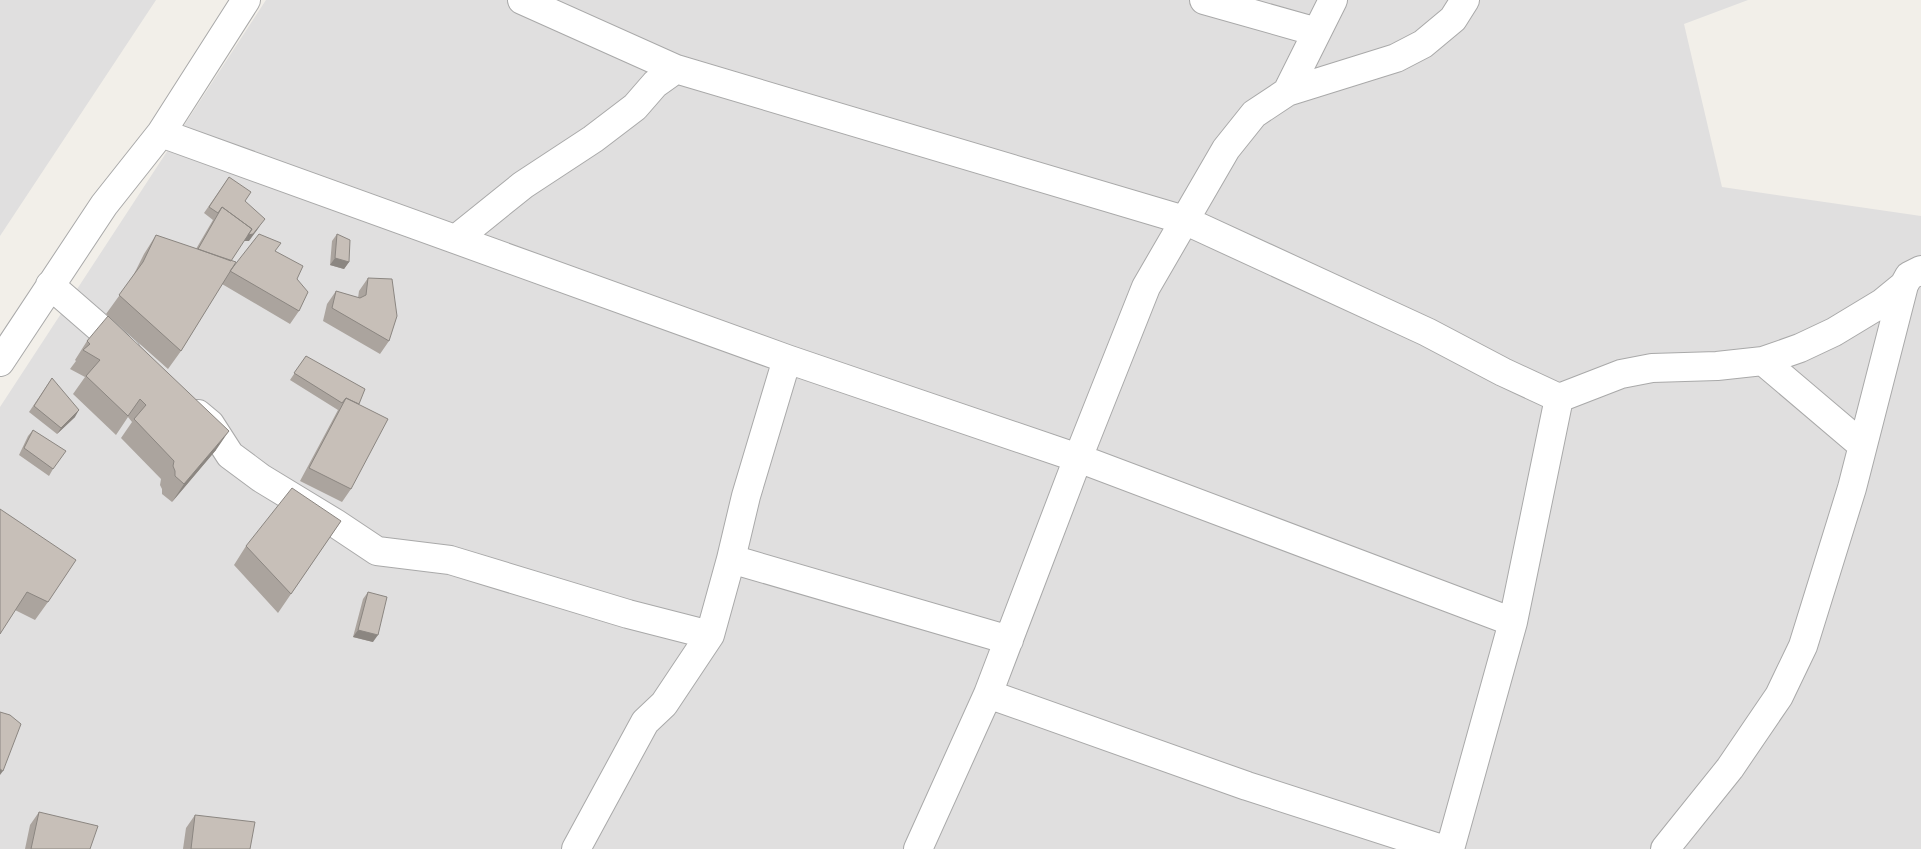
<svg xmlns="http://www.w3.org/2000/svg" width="1921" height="849" viewBox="0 0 1921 849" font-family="'Asap Condensed',sans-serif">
<rect width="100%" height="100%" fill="#f2efe9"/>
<path fill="#e0dfdf" d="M 0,0 L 156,0 L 0,236 Z
M 266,0 L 1748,0 L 1684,24 L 1722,187 L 1921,216 L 1921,849 L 0,849 L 0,407 Z"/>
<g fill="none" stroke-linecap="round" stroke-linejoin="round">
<defs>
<path id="minor" d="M 522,0 L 676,69 L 1184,220 L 1427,332 L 1503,372 L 1559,398 L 1621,374 L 1652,368 L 1717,366 L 1763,361 L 1800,348 L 1834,332 L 1882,303 L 1904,285 L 1909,276 L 1921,270
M 1204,0 L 1317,32
M 1287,92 L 1333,0
M 161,133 L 787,359 L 1078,458 L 1513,622
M 456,239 L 523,185 L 593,139 L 635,107 L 655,84 L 676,69
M 50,285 L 126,351
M 1763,361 L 1862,445
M 0,362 L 104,205 L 161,133 L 246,0
M 198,414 L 210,424 L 230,455 L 261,478 L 335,523 L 377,551 L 450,560 L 628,614 L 710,635 L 731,559 L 746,496 L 787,359
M 731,559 L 1009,640
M 988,694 L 1247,786 L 1442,849
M 576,849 L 645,722 L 664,704 L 710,635
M 918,849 L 988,694 L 1078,458 L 1146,287 L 1226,149 L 1254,114 L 1287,92 L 1396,58 L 1423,44 L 1453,19 L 1465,0
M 1450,849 L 1513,622 L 1559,398
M 1665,849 L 1730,768 L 1779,696 L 1803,646 L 1852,488 L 1904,285"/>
</defs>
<use href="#minor" stroke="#a9a9a9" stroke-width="30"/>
<use href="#minor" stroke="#fff" stroke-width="28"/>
</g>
<path fill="#aba49e" d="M 229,177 L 245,201 L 249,241 L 243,241 L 231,261 L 230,271 L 275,251 L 297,279 L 299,311 L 290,324 L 222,284 L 181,351 L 168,369 L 106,314 L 132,278 L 144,254 L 156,235 L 196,249 L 213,220 L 204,213 Z
M 337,234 L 349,262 L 344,269 L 330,265 L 332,241 Z
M 368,278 L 389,341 L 380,354 L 323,321 L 327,304 L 336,291 L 358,298 L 359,291 Z
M 87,341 L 216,450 L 172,502 L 162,494 L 162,489 L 160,485 L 161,479 L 121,438 L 132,422 L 128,417 L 116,435 L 73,394 L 85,377 L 70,369 L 76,361 L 75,360 Z
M 306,356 L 359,404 L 351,489 L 342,502 L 300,481 L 338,410 L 290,380 Z
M 52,378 L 75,417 L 57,434 L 29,412 Z
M 33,430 L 53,469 L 49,476 L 19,455 L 28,436 Z
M 0,509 L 48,602 L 35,620 L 15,610 Z
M 341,521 L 278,613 L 234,565 L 246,546 Z
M 368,592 L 373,642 L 353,637 L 363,599 Z
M 39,812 L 90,849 L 25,849 L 30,825 Z
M 195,815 L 250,849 L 183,849 L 186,828 Z"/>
<path fill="#8b8681" d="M 260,226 L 249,241 L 243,241 L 247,235 Z
M 335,258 L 349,262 L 344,269 L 330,265 Z
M 79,410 L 75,417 L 57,434 L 61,428 Z
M 229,431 L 216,450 L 172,502 L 184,484 Z
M 358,630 L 378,635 L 373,642 L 353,637 Z
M 0,769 L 3,771 L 0,775 Z"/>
<path fill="#c7bfb8" stroke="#8b8681" d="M 229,177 L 251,192 L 245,201 L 265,219 L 253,234 L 248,235 L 252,229 L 222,207 L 218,213 L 209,207 Z
M 222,207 L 252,229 L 231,261 L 198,249 Z
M 259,234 L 281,243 L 275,251 L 303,266 L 297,279 L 308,292 L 299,311 L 230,271 Z
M 337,234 L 350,240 L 349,262 L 335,258 Z
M 156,235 L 236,262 L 181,351 L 119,295 L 143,262 Z
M 368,278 L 392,279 L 397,316 L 389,341 L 332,308 L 336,291 L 360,298 L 366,295 Z
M 108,316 L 229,431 L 184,484 L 175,476 L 175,471 L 173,466 L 174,461 L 134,419 L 146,405 L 140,399 L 128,416 L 86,376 L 100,360 L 83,350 L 90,344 L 87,341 Z
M 306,356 L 365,389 L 359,404 L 346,398 L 342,403 L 294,373 Z
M 52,378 L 79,410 L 61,428 L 34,406 Z
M 346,398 L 388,419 L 351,489 L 309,468 Z
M 33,430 L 66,451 L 53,469 L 24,448 Z
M 292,488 L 341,521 L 291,594 L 246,546 Z
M 0,509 L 76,560 L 48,602 L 27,592 L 0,634 Z
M 368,592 L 387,597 L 378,635 L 358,630 Z
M 0,712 L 10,715 L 21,724 L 3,771 L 0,769 Z
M 39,812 L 98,826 L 90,849 L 31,849 Z
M 195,815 L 255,822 L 250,849 L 191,849 Z"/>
</svg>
